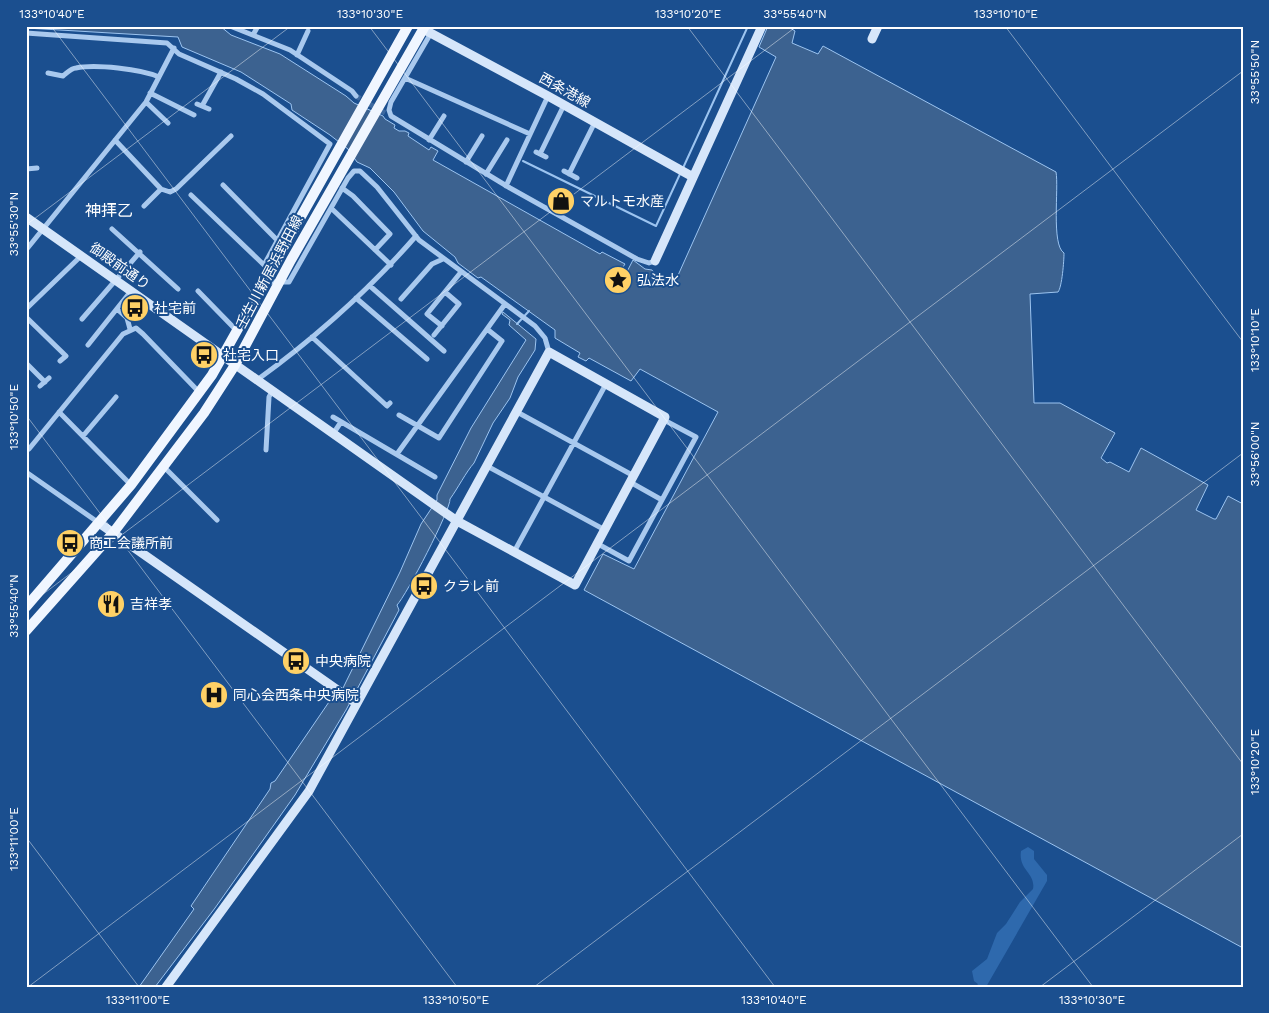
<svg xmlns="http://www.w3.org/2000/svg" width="1269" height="1013" viewBox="0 0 1269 1013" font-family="'Work Sans','Noto Sans JP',sans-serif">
<rect width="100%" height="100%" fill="#1b4f8f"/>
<path fill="#2e69ad" d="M 1028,847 L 1034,851 L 1034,859 L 1047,875 L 1047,881 L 986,987 L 976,987 L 978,984 L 974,981 L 972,971 L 987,959 L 997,933 L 1006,924 L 1020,902 L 1033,889 C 1036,873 1018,870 1021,851 Z"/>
<path fill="#3c6290" stroke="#9cc4f0" d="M 26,26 L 220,26 L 231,35 L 280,54 L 346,96 L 354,103 L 383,116 L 385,119 L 395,125 L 394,128 L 399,131 L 405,131 L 409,133 L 408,136 L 429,150 L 431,147 L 438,151 L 433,160 L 600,254 L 602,252 L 625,264 L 613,282 L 612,285 L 618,289 L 633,260 L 645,269 L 652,270 L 655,275 L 675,282 L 776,57 L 759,47 L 768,26 L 787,26 L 795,31 L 792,43 L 818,54 L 823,46 L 1056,172 C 1059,188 1051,245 1064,253 C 1064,261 1062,287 1058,292 L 1030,294 L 1034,403 L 1060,403 L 1115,433 L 1101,458 L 1107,463 L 1110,462 L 1129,472 L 1141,448 L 1208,485 L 1196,510 L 1214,519 L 1216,519 L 1228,496 L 1243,504 L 1243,948 L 584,590 L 603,554 L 634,569 L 718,412 L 640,369 L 631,381 L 589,358 L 586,361 L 578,357 L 580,353 L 555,338 L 555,330 L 481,277 L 478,278 L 458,263 L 455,257 L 423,231 L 394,192 L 370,168 L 357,162 L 348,149 L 330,135 L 292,110 L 291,104 L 241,72 L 182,47 L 178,37 L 26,28 Z
M 503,312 L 536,339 L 535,350 L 518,377 L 510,398 L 493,423 L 474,463 C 466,472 458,488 450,499 C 451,509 406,596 397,605 L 399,610 L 346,710 L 295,795 L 215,908 L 155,987 L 139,987 L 194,909 L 191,906 L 270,789 L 271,783 L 275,781 L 331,699 L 337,696 L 343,688 L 400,572 L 421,524 L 437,500 L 437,495 L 471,428 L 526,340 L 509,325 L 510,320 L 502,314 Z"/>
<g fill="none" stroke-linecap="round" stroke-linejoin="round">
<path stroke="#9cc4f0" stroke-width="2" d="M 523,161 L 656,226 L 680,174
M 683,168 L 748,26
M 517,324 L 529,311"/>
<path stroke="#3d69a0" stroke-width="5" stroke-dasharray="5 2.5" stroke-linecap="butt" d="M 356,96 L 385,113"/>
<path stroke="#a9c9ee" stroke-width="5" d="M 230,26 L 290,50 L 352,91 L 356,96
M 26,33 L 167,43 L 179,54 L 236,79 L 263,94 L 330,144 L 264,265 L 191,195
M 431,33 L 391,102 L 389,110 L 391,116 L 510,188 L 637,259 L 649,263 L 655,261
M 253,35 L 258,26
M 297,55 L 308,31
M 48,73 L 63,76 C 67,73 71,68 76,68 C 95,64 141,69 159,77
M 405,78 L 530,134
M 150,93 L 194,115
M 146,102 L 168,123
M 197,104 L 209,109
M 202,106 L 221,72
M 115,140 L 161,189 L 170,192 L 176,189 L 231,136
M 429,140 L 444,116
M 536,152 L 546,157
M 540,154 L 564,105
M 466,162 L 482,136
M 26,169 L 37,168
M 564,171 L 577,178
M 486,174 L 507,140
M 569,174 L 595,122
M 223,185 L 278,241
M 506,186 L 548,96
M 342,188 L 353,196 L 390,234 L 375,250
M 144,206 L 161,189
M 331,208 L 391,265
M 112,229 L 178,289
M 26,250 L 146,102 L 174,48
M 265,282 L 289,282 L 348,178 L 354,171 L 360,171 L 377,187 L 419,240 L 535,326 L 545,338 L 549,352
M 370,286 L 444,351
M 198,291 L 236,330
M 356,298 L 427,359
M 401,299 L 432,264 L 443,259
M 26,309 L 81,256
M 117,309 L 127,318 L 130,329
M 26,317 L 66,356 L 60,361
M 82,319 L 140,252
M 442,326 L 427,314 L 461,272
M 434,335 L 459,304 L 445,292
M 312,337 L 387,406 L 390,403
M 88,345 L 131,291
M 26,363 L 45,382
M 257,380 C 315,338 369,290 416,236
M 40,386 L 49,378
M 59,412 L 131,485
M 517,412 L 634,476
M 399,415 L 439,438 L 502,341 L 487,329
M 333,417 L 435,477
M 333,434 L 341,422
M 83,436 L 116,397
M 29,449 L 123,334 L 136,328 L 143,334 L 199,392
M 266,450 L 269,397 L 272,391
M 397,454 L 505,304
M 487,466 L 605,530
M 164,467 L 217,520
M 26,472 L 99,523
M 630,482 L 662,500
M 598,544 L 629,561 L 696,437 L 664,420
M 514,552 L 606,384"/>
<path stroke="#d6e6fa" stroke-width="9" d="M 423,29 L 548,96 L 693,177
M 872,39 L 878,26
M 26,217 L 457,521 L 575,585 L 665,417 L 549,352 L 309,791 L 166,987
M 655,261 L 762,26
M 99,523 L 356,703"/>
<path stroke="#f0f6ff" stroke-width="10" d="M 26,607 L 131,485 L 212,375 L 408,26
M 26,631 L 113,533 L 204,413 L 235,365 L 291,260 L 425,26"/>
</g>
<path fill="none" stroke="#fff" stroke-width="1" stroke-opacity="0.45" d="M 51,26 L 775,987M 369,26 L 1093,987M 687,26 L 1243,764M 1005,26 L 1243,342M 26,225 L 291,26M 26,415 L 457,987M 26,607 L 797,26M 26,837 L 139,987M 28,987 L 1243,71M 534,987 L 1243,453M 1040,987 L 1243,834"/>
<defs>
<symbol id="shop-disc" viewBox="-11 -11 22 22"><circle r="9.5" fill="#ffd166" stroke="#1b4f8f"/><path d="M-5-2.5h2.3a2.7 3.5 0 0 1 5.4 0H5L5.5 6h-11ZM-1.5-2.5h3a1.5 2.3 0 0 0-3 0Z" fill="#111"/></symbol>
<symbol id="sight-disc" viewBox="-11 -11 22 22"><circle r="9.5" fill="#ffd166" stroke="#1b4f8f"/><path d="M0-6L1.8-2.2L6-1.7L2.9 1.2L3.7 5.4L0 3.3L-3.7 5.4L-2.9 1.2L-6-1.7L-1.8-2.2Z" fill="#111"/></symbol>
<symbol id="bus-disc" viewBox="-11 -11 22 22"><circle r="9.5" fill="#ffd166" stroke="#1b4f8f"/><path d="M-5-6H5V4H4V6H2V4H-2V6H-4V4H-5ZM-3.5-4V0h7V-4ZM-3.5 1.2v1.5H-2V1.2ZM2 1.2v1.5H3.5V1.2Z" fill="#111"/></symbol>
<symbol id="restaurant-disc" viewBox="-11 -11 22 22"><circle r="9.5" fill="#ffd166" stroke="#1b4f8f"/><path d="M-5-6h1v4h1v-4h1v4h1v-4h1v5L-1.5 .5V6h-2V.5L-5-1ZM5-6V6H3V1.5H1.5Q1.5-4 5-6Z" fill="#111"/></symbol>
<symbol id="hospital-disc" viewBox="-11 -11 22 22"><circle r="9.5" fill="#ffd166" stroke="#1b4f8f"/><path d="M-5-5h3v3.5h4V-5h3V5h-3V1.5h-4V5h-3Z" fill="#111"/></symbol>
</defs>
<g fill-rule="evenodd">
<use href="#shop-disc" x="545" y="185" width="32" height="32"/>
<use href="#sight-disc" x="602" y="264" width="32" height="32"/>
<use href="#bus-disc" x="119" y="292" width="32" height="32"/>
<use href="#bus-disc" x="188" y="339" width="32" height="32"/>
<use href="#bus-disc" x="54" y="527" width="32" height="32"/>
<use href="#bus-disc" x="408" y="570" width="32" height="32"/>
<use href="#restaurant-disc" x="95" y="588" width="32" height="32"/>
<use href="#bus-disc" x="280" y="645" width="32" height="32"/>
<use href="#hospital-disc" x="198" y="679" width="32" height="32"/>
</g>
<g text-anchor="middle" stroke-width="4" stroke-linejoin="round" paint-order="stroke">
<g font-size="14" fill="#fff" stroke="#1b4f8f">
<text transform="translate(565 90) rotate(29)" y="5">西条港線</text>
<text transform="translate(120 266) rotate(35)" y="5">御殿前通り</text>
<text transform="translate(269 272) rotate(-62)" y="5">壬生川新居浜野田線</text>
</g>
<g font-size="14" fill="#fff" stroke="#1b4f8f" text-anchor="start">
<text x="580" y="206">マルトモ水産</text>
<text x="637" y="285">弘法水</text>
<text x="154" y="313">社宅前</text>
<text x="223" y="360">社宅入口</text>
<text x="89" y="548">商工会議所前</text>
<text x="443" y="591">クラレ前</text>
<text x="130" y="609">吉祥孝</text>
<text x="315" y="666">中央病院</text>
<text x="233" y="700">同心会西条中央病院</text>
</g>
<g font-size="16" fill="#fff" stroke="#1b4f8f">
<text x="109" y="216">神拝乙</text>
</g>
</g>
<rect width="1269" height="1013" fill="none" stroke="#1b4f8f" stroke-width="55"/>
<rect x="28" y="28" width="1214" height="958" fill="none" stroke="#fff" stroke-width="2"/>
<g font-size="12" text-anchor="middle" fill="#fff">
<text x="52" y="18">133°10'40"E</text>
<text x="370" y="18">133°10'30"E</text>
<text x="688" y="18">133°10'20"E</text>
<text x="795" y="18">33°55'40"N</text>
<text x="1006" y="18">133°10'10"E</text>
<text transform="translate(1255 72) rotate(-90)" y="4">33°55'50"N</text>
<text transform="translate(14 224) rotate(-90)" y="4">33°55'30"N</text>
<text transform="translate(1255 340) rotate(-90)" y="4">133°10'10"E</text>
<text transform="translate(14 417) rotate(-90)" y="4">133°10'50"E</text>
<text transform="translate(1255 454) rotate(-90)" y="4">33°56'00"N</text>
<text transform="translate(14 606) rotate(-90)" y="4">33°55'40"N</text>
<text transform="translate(1255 762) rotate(-90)" y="4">133°10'20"E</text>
<text transform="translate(14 839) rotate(-90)" y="4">133°11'00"E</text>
<text x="138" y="1004">133°11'00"E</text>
<text x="456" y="1004">133°10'50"E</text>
<text x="774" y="1004">133°10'40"E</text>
<text x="1092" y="1004">133°10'30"E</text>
</g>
</svg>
